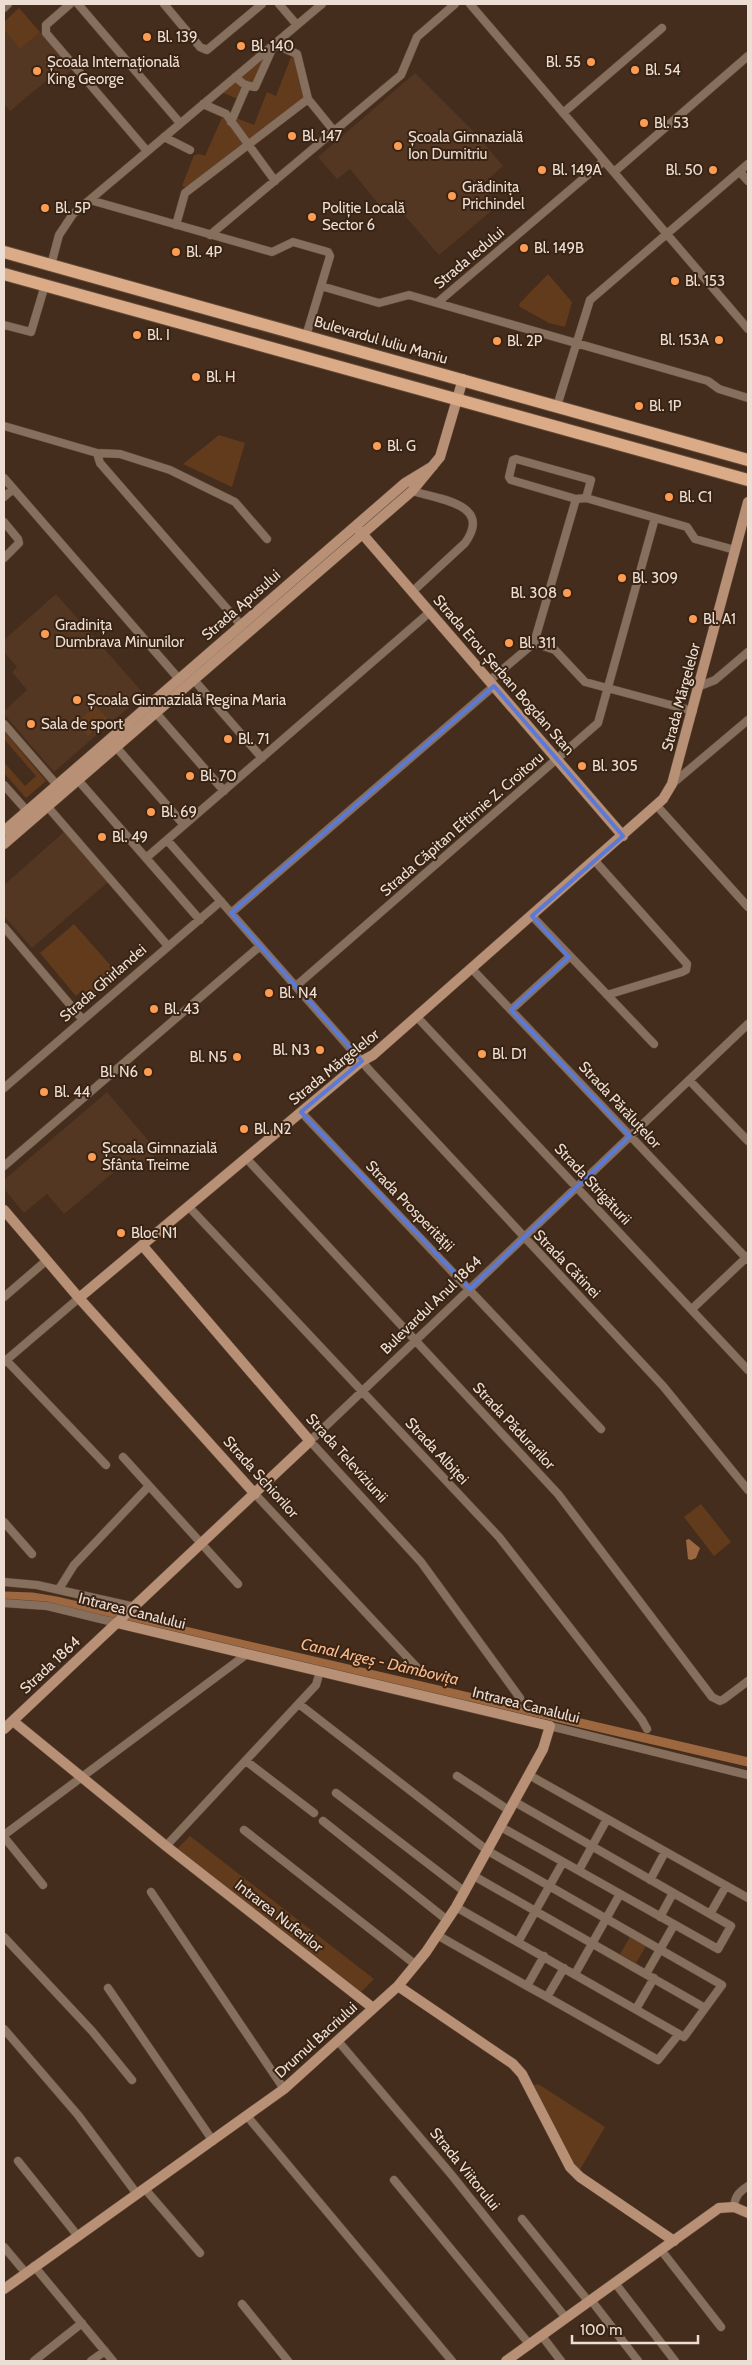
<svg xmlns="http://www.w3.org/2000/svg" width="752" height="2365" viewBox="0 0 752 2365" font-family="Cabin,sans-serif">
<rect width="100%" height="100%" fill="#442d1c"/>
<path fill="#533722" d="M 4,30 L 20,49 L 40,32 L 72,70 L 52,87 L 46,81 L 10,111 L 4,104 Z
M 415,73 L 477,135 L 503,166 L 483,184 L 496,207 L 439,255 L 399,209 L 389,217 L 350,169 L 337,179 L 318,157 Z
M 56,594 L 144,694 L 54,772 L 4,714 L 4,711 L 27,690 L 12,672 L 17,667 L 4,652 L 4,640 Z
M 64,832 L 108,882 L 32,948 L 4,916 L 4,885 Z
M 107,1092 L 158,1152 L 135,1172 L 126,1162 L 64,1214 L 47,1194 L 24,1213 L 4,1189 L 4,1180 Z"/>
<path fill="#623b1d" d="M 19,8 L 40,32 L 20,49 L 4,30 L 4,22 Z
M 275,44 L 256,88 L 247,86 L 240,100 L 219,91 Z
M 297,56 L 308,99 L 190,190 L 182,186 L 194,155 L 200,154 L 205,156 L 224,113 L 254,125 L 267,92 L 276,96 L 291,57 Z
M 548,274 L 572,302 L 565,327 L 549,323 L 520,307 L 519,304 Z
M 219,435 L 245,443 L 232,487 L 183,464 Z
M 96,706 L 107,718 L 88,736 L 76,723 Z
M 4,731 L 46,781 L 26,798 L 4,773 L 4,762 L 25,786 L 36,776 L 4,739 Z
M 74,924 L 118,974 L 90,998 L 83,990 L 76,996 L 40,953 Z
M 701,1504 L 731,1542 L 714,1556 L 684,1517 Z
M 190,1836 L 374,1979 L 360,1993 L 175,1851 Z
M 630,1937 L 646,1946 L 636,1963 L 620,1954 Z
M 538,2084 L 605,2127 L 579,2171 L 564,2148 L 534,2085 Z"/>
<path fill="#9d683f" d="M 689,1539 L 700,1548 L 696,1558 L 691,1560 L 688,1559 L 686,1540 Z"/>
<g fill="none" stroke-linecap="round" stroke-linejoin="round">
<path stroke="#9d683f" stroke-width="9" d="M 4,1596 L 32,1597 L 56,1601 L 748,1762"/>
<defs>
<path id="street" d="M 70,4 L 46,25 L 46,33 L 147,151
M 78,4 L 180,123
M 164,4 L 200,47 L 207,50 L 262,4
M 279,4 L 297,25
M 470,4 L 748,329
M 4,8 L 8,4
M 274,44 L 297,54 L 308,99 L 334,131
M 235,77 L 245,85 L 255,87 L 273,47
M 203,104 L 226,114 L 275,181
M 563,113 L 662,28
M 231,122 L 247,85
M 164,137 L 190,150
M 614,172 L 748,56
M 740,172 L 748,181
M 90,200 L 272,252 L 293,242 L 328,252 L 330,256 L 306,336
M 176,225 L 185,193 L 308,99
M 210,235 L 401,75 L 417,37 L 455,4
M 51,265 L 59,235 L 73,214 L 322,4
M 321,286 L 379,303 L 409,295 L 708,381 L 719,389 L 748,398
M 437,303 L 604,161
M 4,325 L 31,332 L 45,285
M 557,406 L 590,300 L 748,164
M 4,426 L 97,453 L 120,454 L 170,470 L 235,502 L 267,539
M 97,453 L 100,463 L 241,625
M 4,478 L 179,679
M 4,497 L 13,489
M 586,498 L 591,480 L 516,459 L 513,460 L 509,477 L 511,480 L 576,499 L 586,498 L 687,527 L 695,539 L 735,550
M 4,522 L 18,539 L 19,543 L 4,558
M 412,592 L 465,543 C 493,504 439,499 412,491
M 534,643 L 555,650 L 585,682 L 693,711
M 194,680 L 262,758
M 489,681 L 534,643 L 576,499
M 700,686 L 715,680 L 748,652
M 156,713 L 224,791
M 4,724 L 57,785
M 116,747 L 184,825
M 78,780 L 200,920
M 672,784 L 748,720
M 4,785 L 27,811
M 47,806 L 168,946
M 657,806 L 748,907
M 167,840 L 371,1072 L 663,1386 L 748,1490
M 146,858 L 430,612
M 595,861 L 687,964 L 686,970 L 682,972 L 607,995
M 231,913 L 494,686
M 532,916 L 654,1044
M 4,927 L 83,1020
M 472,969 L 748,1260
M 296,986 L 598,723 L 655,518
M 511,1010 L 569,957
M 417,1017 L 748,1370
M 689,1080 L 748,1141
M 4,1088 L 221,901
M 301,1112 L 601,1429
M 246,1158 L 558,1494 L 712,1697 L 720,1701 L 724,1699 L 748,1681
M 4,1166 L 260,946
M 189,1207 L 499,1537 L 642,1720 L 647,1729
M 4,1297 L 47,1260
M 692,1309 L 748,1256
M 6,1360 L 106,1465
M 4,1362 L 79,1298
M 123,1457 L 238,1584
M 255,1494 L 423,1674
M 4,1522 L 32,1554
M 4,1582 L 37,1585 L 135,1607
M 59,1589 L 74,1565 L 149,1486
M 4,1603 L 47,1606 L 117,1623
M 520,1698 L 421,1562 L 310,1441 L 748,1024
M 299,1704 L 488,1851 L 722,1985 L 684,2037 L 456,1907
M 550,1726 L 748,1775
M 246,1761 L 314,1813
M 529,1775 L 748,1898
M 457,1776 L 510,1811
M 336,1793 L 465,1892
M 323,1821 L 447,1920
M 501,1827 L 718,1949 L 731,1926 L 515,1802
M 244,1830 L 416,1965
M 4,1835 L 247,1654
M 4,1837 L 43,1885
M 166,1846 L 316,1685 L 320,1671
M 579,1870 L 607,1819
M 474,1876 L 705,2008
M 650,1880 L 665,1852
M 151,1892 L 284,2089
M 710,1914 L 726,1886
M 660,1917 L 673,1893
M 437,1935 L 527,1986 L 544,1956
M 4,1937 L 92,2031 L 132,2080
M 518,1942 L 563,1862
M 564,1968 L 547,1997 L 658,2060 L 679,2034
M 575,1974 L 620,1894
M 646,1974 L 674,1925
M 527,1986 L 547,1997
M 108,1988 L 213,2141
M 636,2009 L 654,1978
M 4,2029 L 78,2115 L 137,2194
M 338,2041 L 450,2173 L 566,2318
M 247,2116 L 452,2361
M 18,2161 L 77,2235
M 394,2180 L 530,2345
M 145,2189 L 200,2253
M 734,2207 C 735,2196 739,2192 748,2186
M 522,2219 L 589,2302
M 4,2247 L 25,2272
M 661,2250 L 721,2327
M 34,2266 L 113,2361
M 615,2283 L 675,2361
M 591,2300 L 638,2361
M 242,2304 L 288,2361
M 542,2336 L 561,2361
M 34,2361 L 82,2323
M 91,2361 L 105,2351"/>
<path id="secondary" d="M 359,530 L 623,836
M 4,831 L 405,483 L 433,466
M 4,844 L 412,491 L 440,457 L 463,379
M 4,1210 L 79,1298 L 255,1494
M 79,1298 L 362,1061 L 373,1055 L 663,799 L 672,784 L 748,502
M 13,1721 L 166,1846 L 373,2008
M 4,1729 L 310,1441 L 142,1245
M 398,1986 L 513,2064 L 522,2074 L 570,2167 L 580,2177 L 674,2241
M 4,2289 L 284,2089 L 398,1986 L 426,1952 L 456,1907 L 543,1749 L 550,1726 L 117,1623
M 506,2361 L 719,2208 L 734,2207 L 748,2213"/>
<path id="primary" d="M 4,252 L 748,460
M 4,274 L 748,480"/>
</defs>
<use href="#street" stroke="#5f4939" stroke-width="9"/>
<use href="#secondary" stroke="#5f4939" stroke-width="11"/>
<use href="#primary" stroke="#5f4939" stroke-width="14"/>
<use href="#street" stroke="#876f5e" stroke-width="8"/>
<use href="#secondary" stroke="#b79075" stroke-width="10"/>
<use href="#primary" stroke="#dbaa87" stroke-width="12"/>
</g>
<path fill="none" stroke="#5b79d7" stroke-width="4" stroke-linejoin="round" d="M 494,686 L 623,836 L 532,916 L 569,957 L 511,1010 L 630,1136 L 470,1289 L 301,1112 L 362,1061 L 231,913 Z"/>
<g fill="#fc9d53" stroke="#392313" stroke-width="2">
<circle cx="147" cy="37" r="5"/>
<circle cx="241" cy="46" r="5"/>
<circle cx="591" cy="62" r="5"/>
<circle cx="635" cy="70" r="5"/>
<circle cx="37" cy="71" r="5"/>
<circle cx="644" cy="123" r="5"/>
<circle cx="292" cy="136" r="5"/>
<circle cx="398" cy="146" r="5"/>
<circle cx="542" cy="170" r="5"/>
<circle cx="713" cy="170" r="5"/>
<circle cx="452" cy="196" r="5"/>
<circle cx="45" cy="208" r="5"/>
<circle cx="312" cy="217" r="5"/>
<circle cx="524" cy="248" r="5"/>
<circle cx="176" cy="252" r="5"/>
<circle cx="675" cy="281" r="5"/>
<circle cx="137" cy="335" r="5"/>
<circle cx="719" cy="340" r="5"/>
<circle cx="497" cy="341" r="5"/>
<circle cx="196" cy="377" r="5"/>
<circle cx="639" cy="406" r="5"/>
<circle cx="377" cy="446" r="5"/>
<circle cx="669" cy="497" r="5"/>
<circle cx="622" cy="578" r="5"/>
<circle cx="567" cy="593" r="5"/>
<circle cx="693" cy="619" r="5"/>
<circle cx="45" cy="634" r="5"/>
<circle cx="509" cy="643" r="5"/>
<circle cx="77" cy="700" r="5"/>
<circle cx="31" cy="724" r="5"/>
<circle cx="228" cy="739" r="5"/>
<circle cx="582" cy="766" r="5"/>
<circle cx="190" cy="776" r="5"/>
<circle cx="151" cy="812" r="5"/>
<circle cx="102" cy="837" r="5"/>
<circle cx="269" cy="993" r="5"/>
<circle cx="154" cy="1009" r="5"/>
<circle cx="320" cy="1050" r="5"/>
<circle cx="482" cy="1054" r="5"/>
<circle cx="237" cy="1057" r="5"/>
<circle cx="148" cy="1072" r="5"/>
<circle cx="44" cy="1092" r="5"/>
<circle cx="244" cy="1129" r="5"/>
<circle cx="92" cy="1157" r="5"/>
<circle cx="121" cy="1233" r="5"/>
</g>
<g text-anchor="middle" stroke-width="4" stroke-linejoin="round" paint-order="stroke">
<g font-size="15" fill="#edded4" stroke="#392313" text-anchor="start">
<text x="157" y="42">Bl. 139</text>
<text x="251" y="51">Bl. 140</text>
<text x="47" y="67">Școala Internațională<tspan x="47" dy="17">King George</tspan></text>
<text x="581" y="67" text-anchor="end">Bl. 55</text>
<text x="645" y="75">Bl. 54</text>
<text x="654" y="128">Bl. 53</text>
<text x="302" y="141">Bl. 147</text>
<text x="408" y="142">Școala Gimnazială<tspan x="408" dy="17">Ion Dumitriu</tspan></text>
<text x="552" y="175">Bl. 149A</text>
<text x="703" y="175" text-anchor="end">Bl. 50</text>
<text x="462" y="192">Grădinița<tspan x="462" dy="17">Prichindel</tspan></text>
<text x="55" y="213">Bl. 5P</text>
<text x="322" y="213">Poliție Locală<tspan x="322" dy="17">Sector 6</tspan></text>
<text x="534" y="253">Bl. 149B</text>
<text x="186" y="257">Bl. 4P</text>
<text x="685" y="286">Bl. 153</text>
<text x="147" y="340">Bl. I</text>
<text x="709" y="345" text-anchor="end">Bl. 153A</text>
<text x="507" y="346">Bl. 2P</text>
<text x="206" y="382">Bl. H</text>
<text x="649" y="411">Bl. 1P</text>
<text x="387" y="451">Bl. G</text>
<text x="679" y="502">Bl. C1</text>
<text x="632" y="583">Bl. 309</text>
<text x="557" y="598" text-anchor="end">Bl. 308</text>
<text x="703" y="624">Bl. A1</text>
<text x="55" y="630">Gradinița<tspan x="55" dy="17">Dumbrava Minunilor</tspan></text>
<text x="519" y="648">Bl. 311</text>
<text x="87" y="705">Școala Gimnazială Regina Maria</text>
<text x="41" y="729">Sala de sport</text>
<text x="238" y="744">Bl. 71</text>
<text x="592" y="771">Bl. 305</text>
<text x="200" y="781">Bl. 70</text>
<text x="161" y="817">Bl. 69</text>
<text x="112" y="842">Bl. 49</text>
<text x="279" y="998">Bl. N4</text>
<text x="164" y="1014">Bl. 43</text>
<text x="310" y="1055" text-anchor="end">Bl. N3</text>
<text x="492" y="1059">Bl. D1</text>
<text x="227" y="1062" text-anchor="end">Bl. N5</text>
<text x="138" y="1077" text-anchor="end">Bl. N6</text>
<text x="54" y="1097">Bl. 44</text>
<text x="254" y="1134">Bl. N2</text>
<text x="102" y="1153">Școala Gimnazială<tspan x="102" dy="17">Sfânta Treime</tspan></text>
<text x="131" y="1238">Bloc N1</text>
</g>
<g font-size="15" fill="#edded4" stroke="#392313">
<text transform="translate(469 258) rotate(-40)" y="5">Strada Iedului</text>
<text transform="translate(381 340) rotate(16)" y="5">Bulevardul Iuliu Maniu</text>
<text transform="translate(241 605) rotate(-41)" y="5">Strada Apusului</text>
<text transform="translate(504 675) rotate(49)" y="5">Strada Erou Șerban Bogdan Stan</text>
<text transform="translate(681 697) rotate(-75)" y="5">Strada Mărgelelor</text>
<text transform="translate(462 824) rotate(-41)" y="5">Strada Căpitan Eftimie Z. Croitoru</text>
<text transform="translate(103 983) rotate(-41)" y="5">Strada Ghirlandei</text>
<text transform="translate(334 1067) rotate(-39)" y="5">Strada Mărgelelor</text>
<text transform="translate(620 1105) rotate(47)" y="5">Strada Părăluțelor</text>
<text transform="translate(593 1184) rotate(47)" y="5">Strada Strigăturii</text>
<text transform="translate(410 1206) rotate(46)" y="5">Strada Prosperității</text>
<text transform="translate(567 1264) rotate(46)" y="5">Strada Cătinei</text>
<text transform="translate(431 1305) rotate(-44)" y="5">Bulevardul Anul 1864</text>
<text transform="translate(514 1426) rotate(47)" y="5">Strada Pădurarilor</text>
<text transform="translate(437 1451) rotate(47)" y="5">Strada Albiței</text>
<text transform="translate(347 1458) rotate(48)" y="5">Strada Televiziunii</text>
<text transform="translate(261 1477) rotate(48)" y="5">Strada Schiorilor</text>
<text transform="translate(132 1611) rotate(14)" y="5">Intrarea Canalului</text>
<text transform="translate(50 1665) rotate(-43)" y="5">Strada 1864</text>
<text transform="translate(526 1705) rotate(14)" y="5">Intrarea Canalului</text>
<text transform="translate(279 1916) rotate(38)" y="5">Intrarea Nuferilor</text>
<text transform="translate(316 2040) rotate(-42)" y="5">Drumul Bacriului</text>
<text transform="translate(465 2169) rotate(51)" y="5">Strada Viitorului</text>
</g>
<g font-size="16" font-style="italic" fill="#f9b98c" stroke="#392313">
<text transform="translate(380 1661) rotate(13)" y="6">Canal Argeș - Dâmbovița</text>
</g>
</g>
<rect width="752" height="2365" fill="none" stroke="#edded4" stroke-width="10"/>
<path d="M572 2335v8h126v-8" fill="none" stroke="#edded4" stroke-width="2.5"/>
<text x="580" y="2335" font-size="15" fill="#edded4" stroke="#392313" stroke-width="4" paint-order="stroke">100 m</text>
</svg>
